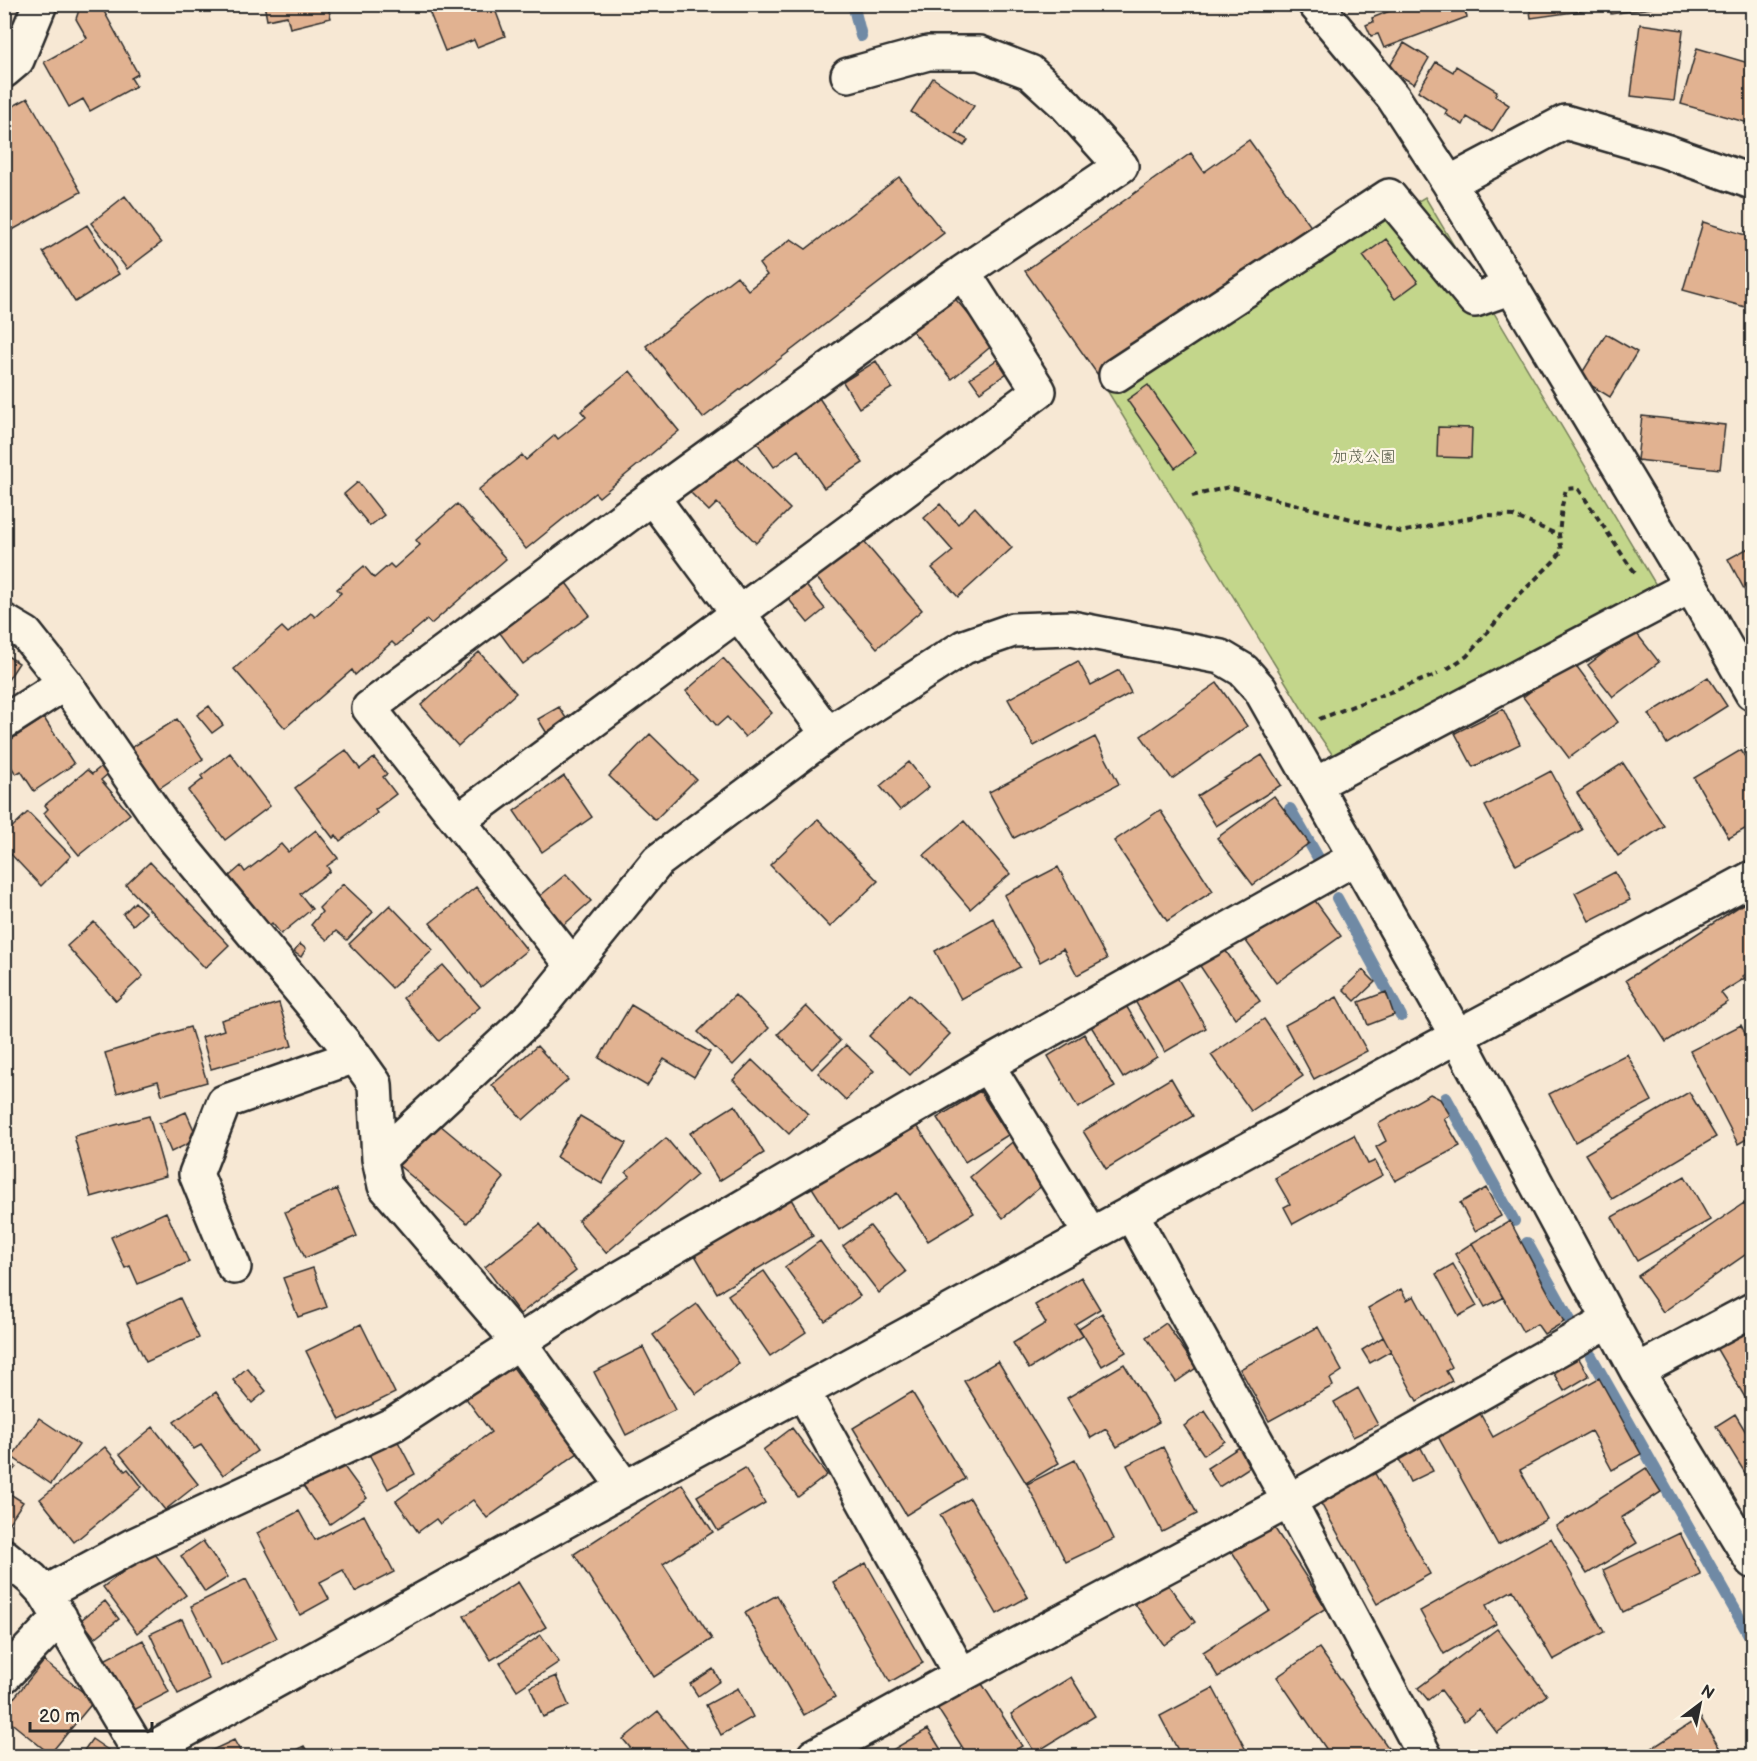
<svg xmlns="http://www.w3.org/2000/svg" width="1757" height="1761" viewBox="0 0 1757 1761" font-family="'Balsamiq Sans','Klee One',sans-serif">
<rect width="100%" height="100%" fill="#f7e8d4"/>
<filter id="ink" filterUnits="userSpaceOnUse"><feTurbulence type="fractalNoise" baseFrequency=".0167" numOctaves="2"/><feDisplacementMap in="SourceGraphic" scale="12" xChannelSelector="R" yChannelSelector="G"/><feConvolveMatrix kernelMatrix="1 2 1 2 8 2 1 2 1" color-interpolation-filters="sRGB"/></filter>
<g filter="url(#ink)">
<path fill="#c3d68b" stroke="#77805b" stroke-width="1.5" d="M 1425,197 L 1656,585 L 1334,757 L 1310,722 L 1105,387 Z"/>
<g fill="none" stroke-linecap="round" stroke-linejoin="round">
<path stroke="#6f8aa5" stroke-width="12" d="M 853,4 L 861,36
M 1290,809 L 1320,861
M 1337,898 L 1401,1016
M 1446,1098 L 1514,1221
M 1527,1243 L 1571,1322
M 1591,1356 L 1752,1640"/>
</g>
<path fill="#e1b291" stroke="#2b2b2b" stroke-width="1.5" d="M 81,4 L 100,4 L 138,74 L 131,78 L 136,86 L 90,111 L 83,99 L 69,107 L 44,62 L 87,38 L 76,19 Z
M 264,4 L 327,4 L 331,18 L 290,28 L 287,16 L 267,20 Z
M 445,4 L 493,4 L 505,36 L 477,47 L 474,40 L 445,51 L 429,11 Z
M 1407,4 L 1462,4 L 1467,17 L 1384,48 L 1378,34 L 1371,36 L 1366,25 L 1373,22 L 1372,18 Z
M 1529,4 L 1651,4 L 1651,8 L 1611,14 L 1610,7 L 1531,18 Z
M 1640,24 L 1683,30 L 1674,101 L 1631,96 Z
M 1404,43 L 1429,58 L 1414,84 L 1388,69 Z
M 1697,48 L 1752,64 L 1752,124 L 1681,104 Z
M 1436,62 L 1453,72 L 1456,66 L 1497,91 L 1495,96 L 1509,105 L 1492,132 L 1467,117 L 1463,125 L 1445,114 L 1447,110 L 1418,91 Z
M 933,78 L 974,106 L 956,133 L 968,140 L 964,146 L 911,112 Z
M 28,98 L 81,192 L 7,233 L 4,229 L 4,111 Z
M 1249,140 L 1312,228 L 1100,378 L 1025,271 L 1191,153 L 1204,172 Z
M 899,177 L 944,233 L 703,418 L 646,346 L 737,276 L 748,290 L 767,275 L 759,264 L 791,239 L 806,249 Z
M 125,196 L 161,243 L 127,269 L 91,223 Z
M 1703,222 L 1752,237 L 1752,318 L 1747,316 L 1749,308 L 1683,290 Z
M 87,225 L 119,274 L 75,302 L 43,252 Z
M 1386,239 L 1418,282 L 1395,299 L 1363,256 Z
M 951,294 L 994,344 L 952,379 L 910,328 Z
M 1606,334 L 1637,352 L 1610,397 L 1579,378 Z
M 998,359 L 1007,373 L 980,392 L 970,378 Z
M 876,361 L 892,388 L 859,408 L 843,382 Z
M 630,371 L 679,431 L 599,497 L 595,493 L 526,549 L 478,490 L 522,455 L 526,460 L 555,435 L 558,439 L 586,417 L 581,411 Z
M 1148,385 L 1196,453 L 1175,468 L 1127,400 Z
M 817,395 L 863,463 L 824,488 L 798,450 L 774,467 L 753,437 Z
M 1642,416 L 1725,425 L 1720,469 L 1637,460 Z
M 1438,427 L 1472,428 L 1471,458 L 1437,457 Z
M 730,450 L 790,509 L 756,543 L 717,503 L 709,511 L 689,491 Z
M 358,482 L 384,515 L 370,526 L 344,494 Z
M 457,504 L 506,559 L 431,624 L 427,620 L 396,646 L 392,642 L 355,675 L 352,670 L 285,728 L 234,669 L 282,627 L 288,633 L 311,613 L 315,617 L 341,593 L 337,589 L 364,566 L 374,578 L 390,564 L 394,568 L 420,545 L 416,540 Z
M 940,504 L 958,524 L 975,507 L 1012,548 L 958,597 L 932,568 L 953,551 L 924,518 Z
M 859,536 L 922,610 L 877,648 L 814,575 Z
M 1752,546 L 1752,601 L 1751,602 L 1728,559 Z
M 561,576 L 590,615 L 523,664 L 494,625 Z
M 804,583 L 825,609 L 808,623 L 787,597 Z
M 1634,630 L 1659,662 L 1613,697 L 1588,665 Z
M 479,652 L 516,693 L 458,746 L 421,705 Z
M 4,654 L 19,663 L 4,686 Z
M 723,658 L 772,713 L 745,737 L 727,717 L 717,726 L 686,691 Z
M 1572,660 L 1618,722 L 1569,758 L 1523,697 Z
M 1078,661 L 1091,685 L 1119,670 L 1131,693 L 1034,746 L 1008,699 Z
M 1708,677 L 1727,706 L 1667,744 L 1649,714 Z
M 1217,683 L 1247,726 L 1172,779 L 1141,736 Z
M 209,706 L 223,725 L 212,733 L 197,715 Z
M 559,707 L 569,723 L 548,735 L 538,719 Z
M 1503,709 L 1520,744 L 1473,767 L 1455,733 Z
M 44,718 L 74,764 L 34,791 L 21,771 L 16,774 L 4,756 L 4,744 Z
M 177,719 L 203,759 L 158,789 L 131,748 Z
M 650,734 L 696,779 L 655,820 L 609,776 Z
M 1095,737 L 1119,784 L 1014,838 L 989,792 Z
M 346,750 L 360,769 L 374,758 L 387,774 L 383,777 L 396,794 L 375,810 L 377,813 L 340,841 L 336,835 L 333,838 L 295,788 Z
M 1741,750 L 1752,769 L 1752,825 L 1729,838 L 1694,778 Z
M 230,753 L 270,806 L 225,840 L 188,791 L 203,779 L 201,776 Z
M 1262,755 L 1281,785 L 1216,826 L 1197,796 Z
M 909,762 L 929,787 L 900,810 L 880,786 Z
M 1623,763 L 1664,826 L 1618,856 L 1577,793 Z
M 103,765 L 109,773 L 101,780 L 130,814 L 79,855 L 44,813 L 48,809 L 45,805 L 87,770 L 92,774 Z
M 1551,771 L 1582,830 L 1516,865 L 1485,806 Z
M 564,776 L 592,817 L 542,852 L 514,811 Z
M 1274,796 L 1309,843 L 1253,885 L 1217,838 Z
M 1160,810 L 1213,891 L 1167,921 L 1114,841 Z
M 28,812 L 71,856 L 41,886 L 4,847 L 4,835 Z
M 818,819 L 878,881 L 830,927 L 770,865 Z
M 964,821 L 1010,874 L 970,909 L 924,855 Z
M 316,830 L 338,858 L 327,866 L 330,871 L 300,894 L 312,909 L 281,934 L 272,923 L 265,929 L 226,879 L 241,866 L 245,872 L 281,844 L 288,852 Z
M 150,862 L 229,945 L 205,968 L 126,885 Z
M 1058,867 L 1107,959 L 1077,975 L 1063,949 L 1040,962 L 1004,895 Z
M 1615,872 L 1630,900 L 1589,921 L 1575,893 Z
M 566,874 L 591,901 L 559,929 L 534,901 Z
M 343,884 L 373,912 L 347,940 L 336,931 L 327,940 L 311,925 L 322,912 L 319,908 Z
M 476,887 L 527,950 L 481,987 L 430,923 Z
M 1308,891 L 1341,936 L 1276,983 L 1243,937 Z
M 1752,898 L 1752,970 L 1743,976 L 1745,978 L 1721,993 L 1728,1002 L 1666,1042 L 1626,980 Z
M 135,902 L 146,913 L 133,925 L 123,914 Z
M 390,905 L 433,950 L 392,988 L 349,944 Z
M 993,918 L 1020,967 L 961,999 L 935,951 Z
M 94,922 L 143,976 L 116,1001 L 67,946 Z
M 1217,938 L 1260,1001 L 1235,1018 L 1192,954 Z
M 300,944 L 306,949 L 301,957 L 294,952 Z
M 443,965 L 480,1007 L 439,1041 L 403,998 Z
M 1170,965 L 1206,1028 L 1165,1052 L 1128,989 Z
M 1363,970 L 1375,982 L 1355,1001 L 1343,989 Z
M 1386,992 L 1394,1015 L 1368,1025 L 1359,1002 Z
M 909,994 L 950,1034 L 910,1075 L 869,1036 Z
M 1119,994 L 1157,1057 L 1123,1078 L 1084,1015 Z
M 735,995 L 769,1028 L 733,1065 L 698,1032 Z
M 1337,997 L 1367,1051 L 1314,1079 L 1285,1025 Z
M 279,1003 L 292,1046 L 211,1069 L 202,1037 L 224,1030 L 221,1020 Z
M 631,1005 L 710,1052 L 694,1077 L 664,1059 L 647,1086 L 599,1058 Z
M 806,1006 L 840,1041 L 812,1069 L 778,1034 Z
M 1264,1019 L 1303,1076 L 1251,1111 L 1211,1055 Z
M 1741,1025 L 1752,1048 L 1752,1136 L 1738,1144 L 1690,1051 Z
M 190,1027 L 207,1082 L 162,1095 L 158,1081 L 117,1093 L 105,1053 Z
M 1084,1034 L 1115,1087 L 1078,1108 L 1048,1056 Z
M 846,1045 L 874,1071 L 846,1100 L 818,1073 Z
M 537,1046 L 568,1080 L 523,1120 L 492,1085 Z
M 1627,1054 L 1652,1101 L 1575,1142 L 1549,1094 Z
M 752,1060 L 808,1114 L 789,1134 L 733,1080 Z
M 1171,1078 L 1193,1116 L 1106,1169 L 1083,1131 Z
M 980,1091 L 1008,1135 L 965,1162 L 937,1118 Z
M 1689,1092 L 1716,1137 L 1612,1199 L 1585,1154 Z
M 1430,1094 L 1440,1099 L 1450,1115 L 1444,1119 L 1460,1146 L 1395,1181 L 1376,1147 L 1386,1141 L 1378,1124 Z
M 735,1105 L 764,1153 L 719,1181 L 690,1133 Z
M 186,1112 L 198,1139 L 171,1152 L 159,1124 Z
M 428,1115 L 504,1178 L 467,1223 L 391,1159 Z
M 149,1116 L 166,1176 L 91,1197 L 74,1136 Z
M 580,1116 L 626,1143 L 602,1184 L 556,1157 Z
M 914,1121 L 974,1213 L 928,1241 L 897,1193 L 839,1230 L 811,1186 Z
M 1354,1135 L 1368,1164 L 1375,1161 L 1383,1175 L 1293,1224 L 1284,1207 L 1290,1204 L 1275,1178 Z
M 666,1138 L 697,1175 L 606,1253 L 578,1220 L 630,1176 L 626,1172 Z
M 1016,1139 L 1050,1179 L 1003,1218 L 970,1177 Z
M 1685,1176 L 1710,1220 L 1637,1261 L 1612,1217 Z
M 1486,1188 L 1501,1216 L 1475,1231 L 1460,1203 Z
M 337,1189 L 357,1236 L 305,1258 L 285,1212 Z
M 785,1189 L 813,1236 L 717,1293 L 689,1245 Z
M 1744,1203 L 1752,1216 L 1752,1250 L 1663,1312 L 1638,1276 Z
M 166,1212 L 189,1262 L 138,1284 L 130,1266 L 125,1268 L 111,1237 Z
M 1510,1221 L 1564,1322 L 1544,1334 L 1537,1324 L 1523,1332 L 1472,1243 Z
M 540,1224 L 576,1271 L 520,1314 L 485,1267 Z
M 870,1226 L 906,1272 L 879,1293 L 843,1246 Z
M 820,1241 L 860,1296 L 825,1321 L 785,1267 Z
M 1472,1243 L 1503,1298 L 1485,1307 L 1455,1254 Z
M 1453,1264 L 1477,1306 L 1459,1316 L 1436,1274 Z
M 313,1268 L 327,1307 L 298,1317 L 283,1278 Z
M 764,1271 L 806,1332 L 770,1356 L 728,1295 Z
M 1081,1277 L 1100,1309 L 1075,1324 L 1083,1336 L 1029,1369 L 1013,1343 L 1046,1323 L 1035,1305 Z
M 1401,1289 L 1407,1300 L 1414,1296 L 1452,1367 L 1446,1371 L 1452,1381 L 1417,1401 L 1368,1308 Z
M 180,1298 L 199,1338 L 146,1362 L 127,1323 Z
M 697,1304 L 739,1363 L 696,1394 L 653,1335 Z
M 1102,1313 L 1126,1352 L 1102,1366 L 1079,1328 Z
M 1166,1323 L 1196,1368 L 1176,1382 L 1146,1337 Z
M 361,1324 L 395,1393 L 340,1420 L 306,1351 Z
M 1752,1324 L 1752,1398 L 1747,1401 L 1715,1346 Z
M 1318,1327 L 1342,1371 L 1330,1379 L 1333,1386 L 1269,1421 L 1240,1369 Z
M 1383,1337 L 1391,1351 L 1370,1363 L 1362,1350 Z
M 643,1347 L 675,1410 L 626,1435 L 594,1372 Z
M 1574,1350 L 1589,1376 L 1564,1391 L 1548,1364 Z
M 508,1360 L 546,1413 L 559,1403 L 589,1445 L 487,1518 L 473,1500 L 440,1524 L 436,1519 L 418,1532 L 396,1501 L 491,1432 L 462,1393 Z
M 998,1361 L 1059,1463 L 1026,1483 L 964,1381 Z
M 1124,1364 L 1159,1422 L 1117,1447 L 1106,1429 L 1091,1438 L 1067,1398 Z
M 247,1368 L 266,1391 L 252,1403 L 233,1380 Z
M 1599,1378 L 1641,1454 L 1612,1470 L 1591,1431 L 1520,1470 L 1547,1519 L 1498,1545 L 1435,1431 L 1477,1408 L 1493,1437 Z
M 1358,1388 L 1378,1425 L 1353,1437 L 1334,1402 Z
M 216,1392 L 257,1451 L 223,1475 L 201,1445 L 194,1449 L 174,1422 Z
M 912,1392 L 965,1479 L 906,1515 L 853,1428 Z
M 1752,1406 L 1752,1421 L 1746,1411 Z
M 1205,1411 L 1225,1441 L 1204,1455 L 1184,1426 Z
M 1735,1414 L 1752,1442 L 1752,1468 L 1745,1473 L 1716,1426 Z
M 39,1418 L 79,1445 L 51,1484 L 12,1457 Z
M 153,1427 L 198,1484 L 165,1510 L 120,1454 Z
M 792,1428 L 827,1475 L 798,1497 L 763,1450 Z
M 392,1430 L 415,1474 L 388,1489 L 364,1445 Z
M 1419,1444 L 1433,1471 L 1410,1482 L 1397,1455 Z
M 1241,1446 L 1253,1465 L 1219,1487 L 1207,1468 Z
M 105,1447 L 125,1471 L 128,1469 L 142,1487 L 74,1542 L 40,1499 Z
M 1163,1447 L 1197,1514 L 1162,1532 L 1127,1465 Z
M 4,1455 L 16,1467 L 10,1474 L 12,1477 L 4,1484 Z
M 337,1457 L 367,1498 L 330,1524 L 301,1483 Z
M 1075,1460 L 1114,1539 L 1066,1562 L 1027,1484 Z
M 745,1468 L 765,1503 L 718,1531 L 697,1496 Z
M 1372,1468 L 1430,1574 L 1377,1604 L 1318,1498 Z
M 1646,1468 L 1661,1492 L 1621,1518 L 1637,1543 L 1587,1574 L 1556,1526 Z
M 682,1484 L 713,1532 L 663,1564 L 712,1639 L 654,1677 L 574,1554 Z
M 7,1492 L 23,1502 L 4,1530 L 4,1495 Z
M 970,1498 L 1028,1597 L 997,1614 L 940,1515 Z
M 299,1511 L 315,1540 L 364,1515 L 394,1572 L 355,1592 L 343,1570 L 320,1582 L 329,1599 L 300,1615 L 257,1533 Z
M 1272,1524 L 1326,1608 L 1218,1677 L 1203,1652 L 1269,1610 L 1231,1550 Z
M 1680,1533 L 1701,1575 L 1623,1612 L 1603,1570 Z
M 1551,1538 L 1604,1632 L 1553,1660 L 1513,1590 L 1486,1605 L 1496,1624 L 1444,1654 L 1420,1611 Z
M 203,1541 L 228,1577 L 205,1592 L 181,1556 Z
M 152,1550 L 186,1595 L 137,1633 L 103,1587 Z
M 866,1563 L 923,1663 L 890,1682 L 833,1582 Z
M 1161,1575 L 1195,1622 L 1164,1645 L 1130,1597 Z
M 246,1579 L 277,1638 L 221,1666 L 191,1606 Z
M 518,1582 L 546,1627 L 491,1660 L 464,1616 Z
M 777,1595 L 835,1697 L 804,1715 L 745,1613 Z
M 105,1601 L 119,1619 L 95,1638 L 81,1620 Z
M 182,1619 L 209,1679 L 178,1694 L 150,1634 Z
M 1497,1629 L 1547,1695 L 1497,1733 L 1479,1709 L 1464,1721 L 1441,1690 L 1428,1700 L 1418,1688 Z
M 541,1635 L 559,1662 L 517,1690 L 500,1663 Z
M 143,1640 L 169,1692 L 130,1712 L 104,1660 Z
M 1319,1648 L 1394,1756 L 1331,1756 L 1277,1677 Z
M 44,1661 L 94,1701 L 50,1754 L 4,1717 L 4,1710 Z
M 713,1669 L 720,1681 L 698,1696 L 690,1684 Z
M 556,1676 L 569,1706 L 543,1717 L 530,1687 Z
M 1071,1677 L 1095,1716 L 1035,1753 L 1011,1714 Z
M 979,1679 L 1022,1746 L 1006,1756 L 968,1756 L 936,1706 Z
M 738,1688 L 753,1717 L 721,1735 L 706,1705 Z
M 1213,1688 L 1249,1756 L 1181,1756 L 1160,1716 Z
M 658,1711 L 694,1756 L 637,1756 L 623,1739 Z
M 1700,1717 L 1724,1755 L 1722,1756 L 1640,1756 Z
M 928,1729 L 945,1756 L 882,1756 Z
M 92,1739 L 114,1754 L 112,1756 L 80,1756 Z
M 234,1740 L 243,1756 L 208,1756 L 206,1753 Z
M 304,1746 L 310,1756 L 283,1756 Z"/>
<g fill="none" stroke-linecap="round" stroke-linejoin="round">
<defs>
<path id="minor" d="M 1315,4 L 1393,97 L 1449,183 L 1691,586 L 1752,693
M 4,71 L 17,60 L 40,4
M 1449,183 L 1565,122 L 1665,151 L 1752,182
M 1116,375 L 1389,196 L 1475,300 L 1512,287
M 4,621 L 26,634 L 65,683 L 164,826 L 355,1056 L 375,1084 L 379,1159 L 533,1015 L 658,861 L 828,734 L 964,647 L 1013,630 L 1071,628 L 1221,657 L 1243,670 L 1260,689 L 1457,1036 L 1637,1371 L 1752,1561
M 4,722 L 65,683
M 828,734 L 652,497 L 963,272 L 1121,166 L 1065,104 L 1030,72 L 980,53 L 928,53 L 848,75
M 1314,785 L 1691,586
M 459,820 L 1039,391 L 963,272
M 573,966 L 369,708 L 652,497
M 987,1065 L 1091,1235
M 379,1159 L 385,1186 L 519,1342 L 625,1488
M 1131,1213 L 1289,1501 L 1425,1756
M 234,1267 L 196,1174 L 224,1102 L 355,1056
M 1637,1371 L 1752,1310
M 803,1392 L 961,1675
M 4,1556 L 32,1579 L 45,1593 L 142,1756
M 45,1593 L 132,1546 L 394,1424 L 588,1297 L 987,1065 L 1355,858
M 4,1676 L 60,1617
M 139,1756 L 625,1488 L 1422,1055 L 1752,878
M 814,1756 L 961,1675 L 1289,1501 L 1610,1320"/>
</defs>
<use href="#minor" stroke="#2b2b2b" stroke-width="38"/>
<path stroke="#2b2b2b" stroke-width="4" stroke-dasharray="6 4.5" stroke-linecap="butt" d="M 1192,496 L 1229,487 L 1401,532 L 1485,515 L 1513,516 L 1559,535
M 1447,669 L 1467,656 L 1518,596 L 1553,562 L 1562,551 L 1559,535 L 1562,506 L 1566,489 L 1578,488 L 1629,565 L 1636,573
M 1319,719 L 1438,674"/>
<use href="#minor" stroke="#fcf5e5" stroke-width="33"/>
</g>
</g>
<g text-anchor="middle" stroke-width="4.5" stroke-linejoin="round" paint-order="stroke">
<g font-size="16" fill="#515643" stroke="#fcf5e5">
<text x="1364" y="462">加茂公園</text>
</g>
</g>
<rect width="1757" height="1761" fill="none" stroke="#fcf5e5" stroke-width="24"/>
<rect x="12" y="12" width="1733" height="1737" fill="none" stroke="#2b2b2b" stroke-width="2" filter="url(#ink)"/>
<g transform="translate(1700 1704) rotate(32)" stroke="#fcf5e5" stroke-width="4.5" paint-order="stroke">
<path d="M0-4.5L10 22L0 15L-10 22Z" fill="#2b2b2b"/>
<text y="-9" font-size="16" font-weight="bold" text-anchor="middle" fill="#2b2b2b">N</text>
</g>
<path d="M30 1722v9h122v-9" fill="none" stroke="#2b2b2b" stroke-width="3"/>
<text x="39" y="1722" font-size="18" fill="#2b2b2b" stroke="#fcf5e5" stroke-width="4.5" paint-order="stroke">20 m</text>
</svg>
